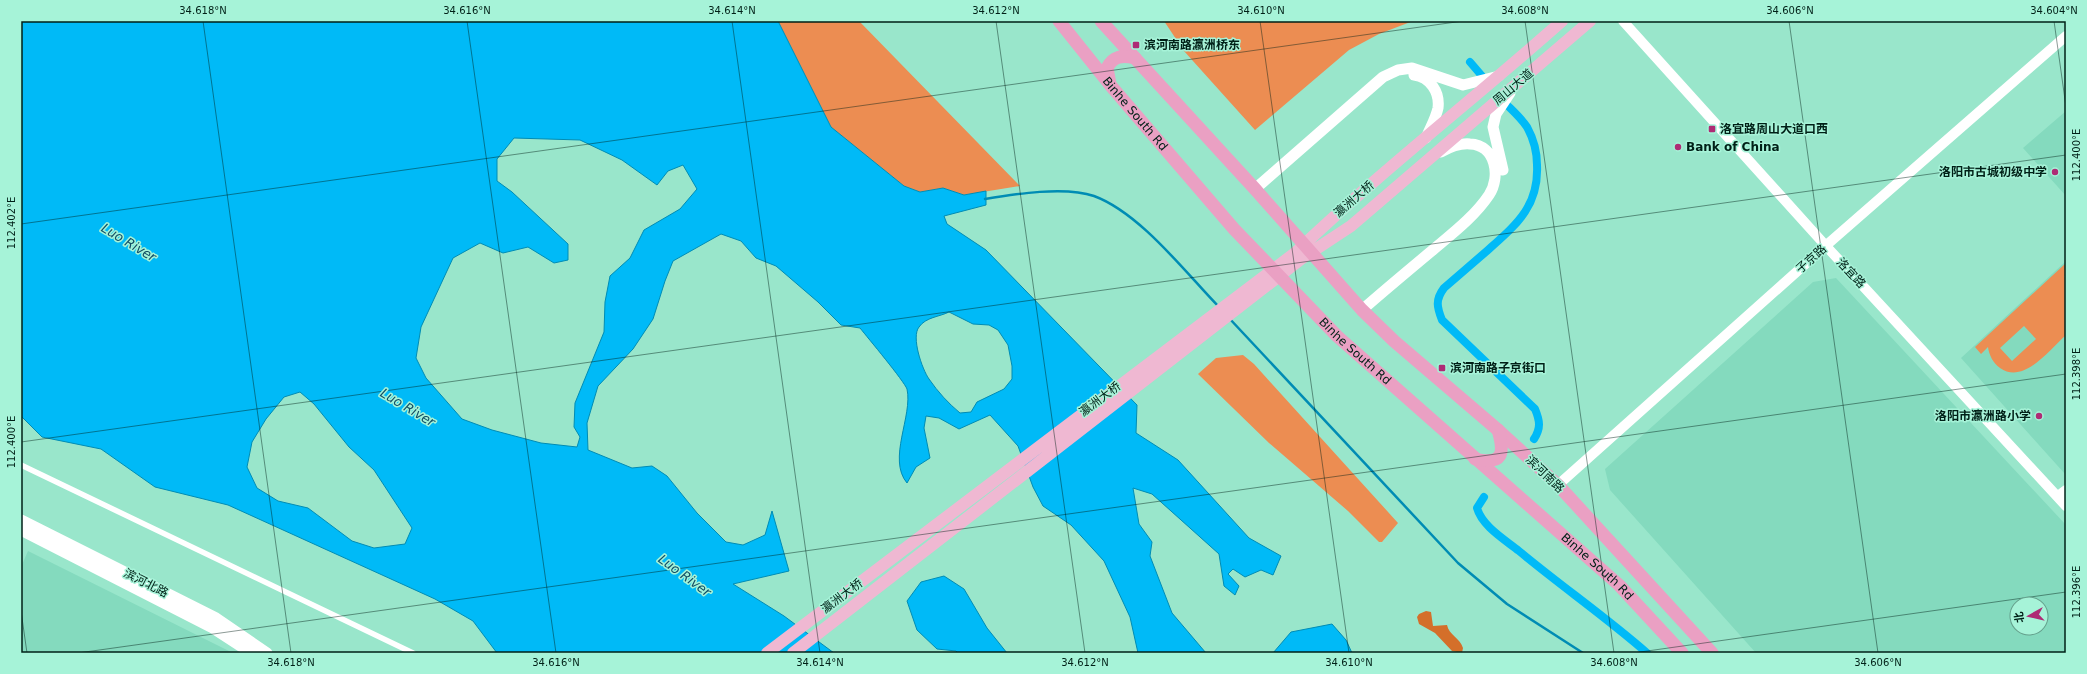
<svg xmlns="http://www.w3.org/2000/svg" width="2087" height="674" viewBox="0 0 2087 674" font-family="'DejaVu Sans','Noto Sans SC',sans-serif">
<rect width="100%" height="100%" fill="#99e6cb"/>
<path fill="#84dabe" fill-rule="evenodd" d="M 2066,111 L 2066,196 L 2023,148 Z
M 2066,261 L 2066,473 L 2065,474 L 1961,358 Z
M 1836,278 L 2066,525 L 2066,653 L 1756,653 L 1610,490 L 1605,469 L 1813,282 ZM 2017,604 L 2041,604 L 2041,628 L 2017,628 Z
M 28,551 L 233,653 L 21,653 L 21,567 Z"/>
<path fill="#ec8d52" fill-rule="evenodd" d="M 778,21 L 859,21 L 1020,186 L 964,195 L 943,188 L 920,192 L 904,186 L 831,127 Z
M 1164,21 L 1413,21 L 1379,34 L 1349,50 L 1255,130 L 1184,51 Z
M 2066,263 L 2066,275 L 2064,277 L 2066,277 L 2066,335 C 2050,349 2024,385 2000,368 C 1993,363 1989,355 1988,347 L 1981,354 L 1975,347 ZM 2024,326 L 2036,339 L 2012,361 L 2000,348 Z
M 1243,355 L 1254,364 L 1398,523 L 1382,542 L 1379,542 L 1348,511 L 1269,443 L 1198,374 L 1216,358 Z"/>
<path fill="#d46f2a" d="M 1426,611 L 1431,612 L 1433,626 L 1447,625 C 1449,635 1460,638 1463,648 L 1462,653 L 1452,651 L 1435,633 L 1419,624 L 1417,617 L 1419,614 Z"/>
<path fill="#00baf7" stroke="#008cb4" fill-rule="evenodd" d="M 21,21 L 778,21 L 831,127 L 904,186 L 920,192 L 943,188 L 964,195 L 986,191 L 986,205 L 944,216 L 947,224 L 986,250 L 1137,405 L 1136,433 L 1178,460 L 1249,538 L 1281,556 L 1273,575 L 1261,570 L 1245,577 L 1233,569 L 1228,574 L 1239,586 L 1235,595 L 1224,586 L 1219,554 L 1152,494 L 1133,488 L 1139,524 L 1152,542 L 1150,556 L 1172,613 L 1206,653 L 1138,653 L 1130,617 L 1104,561 L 1071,525 L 1043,506 L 1033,487 L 1018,446 L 990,415 L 959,429 L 939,418 L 926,416 L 924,428 L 930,458 L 916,467 L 907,483 C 887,459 913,416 907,389 C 904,381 868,338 860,328 L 841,325 L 818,302 L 776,266 L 756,258 L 741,241 L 721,234 L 673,261 L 665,281 L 653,319 L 633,349 L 598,386 L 587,423 L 588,450 L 632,468 L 652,466 L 667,476 L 697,513 L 726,542 L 743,545 L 765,535 L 772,511 L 789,571 L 733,584 L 784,616 L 834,653 L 497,653 L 473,621 L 435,599 L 228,505 L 155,487 L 101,449 L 42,437 L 21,416 ZM 514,138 L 580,140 L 622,160 L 657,185 L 668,171 L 683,165 L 697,189 L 680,209 L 644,230 L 630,258 L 610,276 L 605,302 L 604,332 L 575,403 L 574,427 L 580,437 L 577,447 L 541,443 L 492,430 L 462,419 L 426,378 L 416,358 L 421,327 L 453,258 L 480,243 L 503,253 L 528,247 L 554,263 L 568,260 L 568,244 L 512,192 L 497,181 L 497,159 ZM 949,312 L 973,324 L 989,325 L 998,330 L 1008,345 L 1012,366 L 1012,379 L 1004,389 L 977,402 L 971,412 L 960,413 C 948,403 938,392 929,379 C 922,369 911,337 919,327 C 926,317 939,317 949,312 ZM 300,392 L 314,404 L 349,447 L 374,470 L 412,528 L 405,544 L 374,548 L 352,541 L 308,508 L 278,501 L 257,488 L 247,467 L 252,442 L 266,419 L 284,397 Z
M 944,576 L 964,589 L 987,628 L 1007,653 L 958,653 L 956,651 L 937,649 L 917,630 L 907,601 L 921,582 Z
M 1332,624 L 1346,640 L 1352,653 L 1273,653 L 1291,632 Z"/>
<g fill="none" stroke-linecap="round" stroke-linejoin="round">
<path stroke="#008cb4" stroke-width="2.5" d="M 985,199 C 1015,194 1065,186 1094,196 C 1140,213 1185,272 1219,307
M 1229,318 L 1458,563 L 1507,604 L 1583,653"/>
<path stroke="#00baf7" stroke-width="8" d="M 1470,62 L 1482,76
M 1506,104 C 1513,111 1521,118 1527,127 C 1533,138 1537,152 1537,165 C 1539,206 1517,224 1488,250 C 1473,263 1459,275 1444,288 C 1435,300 1437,307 1442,320 L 1535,409 C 1540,421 1541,428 1534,439
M 1484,497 L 1477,508 C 1482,526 1504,539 1519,551 C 1561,586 1606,617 1647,653"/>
<path stroke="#fff" stroke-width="5.5" d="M 21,465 L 413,653"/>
<path stroke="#fff" stroke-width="10" d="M 1623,21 L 1826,246 L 2066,506
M 1558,485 L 1830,242 L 2066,36
M 2058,496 L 2066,490"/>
<path stroke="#fff" stroke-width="11" d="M 1414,75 C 1430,77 1440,92 1438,108 C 1436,118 1430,128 1426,138
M 1503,170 L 1493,127 L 1496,114 L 1510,93
M 1255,189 L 1383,77 L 1398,70 L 1412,68 L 1463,85 L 1499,76
M 1362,310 C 1386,289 1410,269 1434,249 C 1453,233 1475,216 1489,195 C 1501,177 1496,145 1470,144 C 1459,143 1450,147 1441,152
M 21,520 L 216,618 L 267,653
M 21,530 L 211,627 L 251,653"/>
<path stroke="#efb8d2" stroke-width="12" d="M 767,653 L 1295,253 C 1380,172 1474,99 1562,21
M 793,653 L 1301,259 L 1351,226 L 1590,21"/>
<g stroke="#eaa0c3" stroke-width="13">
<path id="s1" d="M 1059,21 L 1111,86 L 1234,229 L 1337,336 L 1619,585 L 1682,653"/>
<path d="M 1101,21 L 1255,189 L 1362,310 L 1394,341 L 1498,430 L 1558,485 L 1712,653"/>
<path d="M 1110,84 L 1107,68 C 1113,56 1122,55 1135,58"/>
<path d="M 1475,459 C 1503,465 1505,454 1498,430"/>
</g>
</g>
<path fill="none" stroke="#002017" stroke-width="1" stroke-opacity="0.45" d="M 203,21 L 291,653M 467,21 L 556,653M 732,21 L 820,653M 996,21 L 1085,653M 1260,21 L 1349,653M 1525,21 L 1614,653M 1789,21 L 1878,653M 2054,21 L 2066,107M 21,224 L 1463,21M 21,442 L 2066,155M 21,611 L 27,653M 78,653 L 2066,374M 1633,653 L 2066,592"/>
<g fill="#ae2b75" stroke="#a6f3d8" stroke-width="1.5">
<rect x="1132" y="41" width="8" height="8" rx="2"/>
<rect x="1708" y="125" width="8" height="8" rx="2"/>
<circle cx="1678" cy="147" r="4"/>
<circle cx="2055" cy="172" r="4"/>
<rect x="1438" y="364" width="8" height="8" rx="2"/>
<circle cx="2039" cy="416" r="4"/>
</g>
<g text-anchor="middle" stroke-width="3" stroke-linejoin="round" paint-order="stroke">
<g font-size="12" font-weight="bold" fill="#002017" stroke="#a6f3d8" text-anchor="start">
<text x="1144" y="49">滨河南路瀛洲桥东</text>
<text x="1720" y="133">洛宜路周山大道口西</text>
<text x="1686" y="151">Bank of China</text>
<text x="2047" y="176" text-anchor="end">洛阳市古城初级中学</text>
<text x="1450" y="372">滨河南路子京街口</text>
<text x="2031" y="420" text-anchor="end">洛阳市瀛洲路小学</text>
</g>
<g font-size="12" fill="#002017" stroke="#a6f3d8">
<text transform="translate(1513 87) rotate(-40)" y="4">周山大道</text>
<text dy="4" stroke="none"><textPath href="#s1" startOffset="120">Binhe South Rd</textPath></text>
<text transform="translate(1354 199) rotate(-41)" y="4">瀛洲大桥</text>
<text transform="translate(1811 259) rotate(-42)" y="4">子京路</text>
<text transform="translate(1851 273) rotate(47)" y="4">洛宜路</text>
<text dy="4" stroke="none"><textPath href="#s1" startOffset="444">Binhe South Rd</textPath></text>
<text transform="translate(1100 399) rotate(-37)" y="4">瀛洲大桥</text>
<text transform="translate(1545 474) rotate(44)" y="4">滨河南路</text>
<text dy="4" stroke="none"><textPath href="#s1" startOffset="768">Binhe South Rd</textPath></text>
<text transform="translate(146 583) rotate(27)" y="4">滨河北路</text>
<text transform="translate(842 596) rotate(-37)" y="4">瀛洲大桥</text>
</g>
<g font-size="13" font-style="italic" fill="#124e66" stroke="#a6f3d8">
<text transform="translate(129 242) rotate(31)" y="5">Luo River</text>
<text transform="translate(408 407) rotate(31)" y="5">Luo River</text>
<text transform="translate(685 575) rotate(36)" y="5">Luo River</text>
</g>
</g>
<rect width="2087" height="674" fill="none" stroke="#a6f3d8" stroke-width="44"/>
<g transform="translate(2029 616) rotate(262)"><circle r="19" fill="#a6f3d8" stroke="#649f8b"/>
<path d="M0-3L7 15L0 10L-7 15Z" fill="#ae2b75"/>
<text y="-6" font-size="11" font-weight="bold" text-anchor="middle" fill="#002017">北</text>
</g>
<rect x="22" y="22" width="2043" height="630" fill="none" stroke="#002017" stroke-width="1.5"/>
<g font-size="10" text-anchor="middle" fill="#002017">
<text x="203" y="14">34.618°N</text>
<text x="467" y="14">34.616°N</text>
<text x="732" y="14">34.614°N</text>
<text x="996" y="14">34.612°N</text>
<text x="1261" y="14">34.610°N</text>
<text x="1525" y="14">34.608°N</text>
<text x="1790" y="14">34.606°N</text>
<text x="2054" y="14">34.604°N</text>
<text transform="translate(2076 155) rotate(-90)" y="4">112.400°E</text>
<text transform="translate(11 223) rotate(-90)" y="4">112.402°E</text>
<text transform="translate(2076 374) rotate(-90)" y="4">112.398°E</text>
<text transform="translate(11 442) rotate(-90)" y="4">112.400°E</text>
<text transform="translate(2076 592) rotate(-90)" y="4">112.396°E</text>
<text x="291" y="666">34.618°N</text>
<text x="556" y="666">34.616°N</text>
<text x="820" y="666">34.614°N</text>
<text x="1085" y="666">34.612°N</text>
<text x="1349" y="666">34.610°N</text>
<text x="1614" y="666">34.608°N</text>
<text x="1878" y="666">34.606°N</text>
</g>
</svg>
